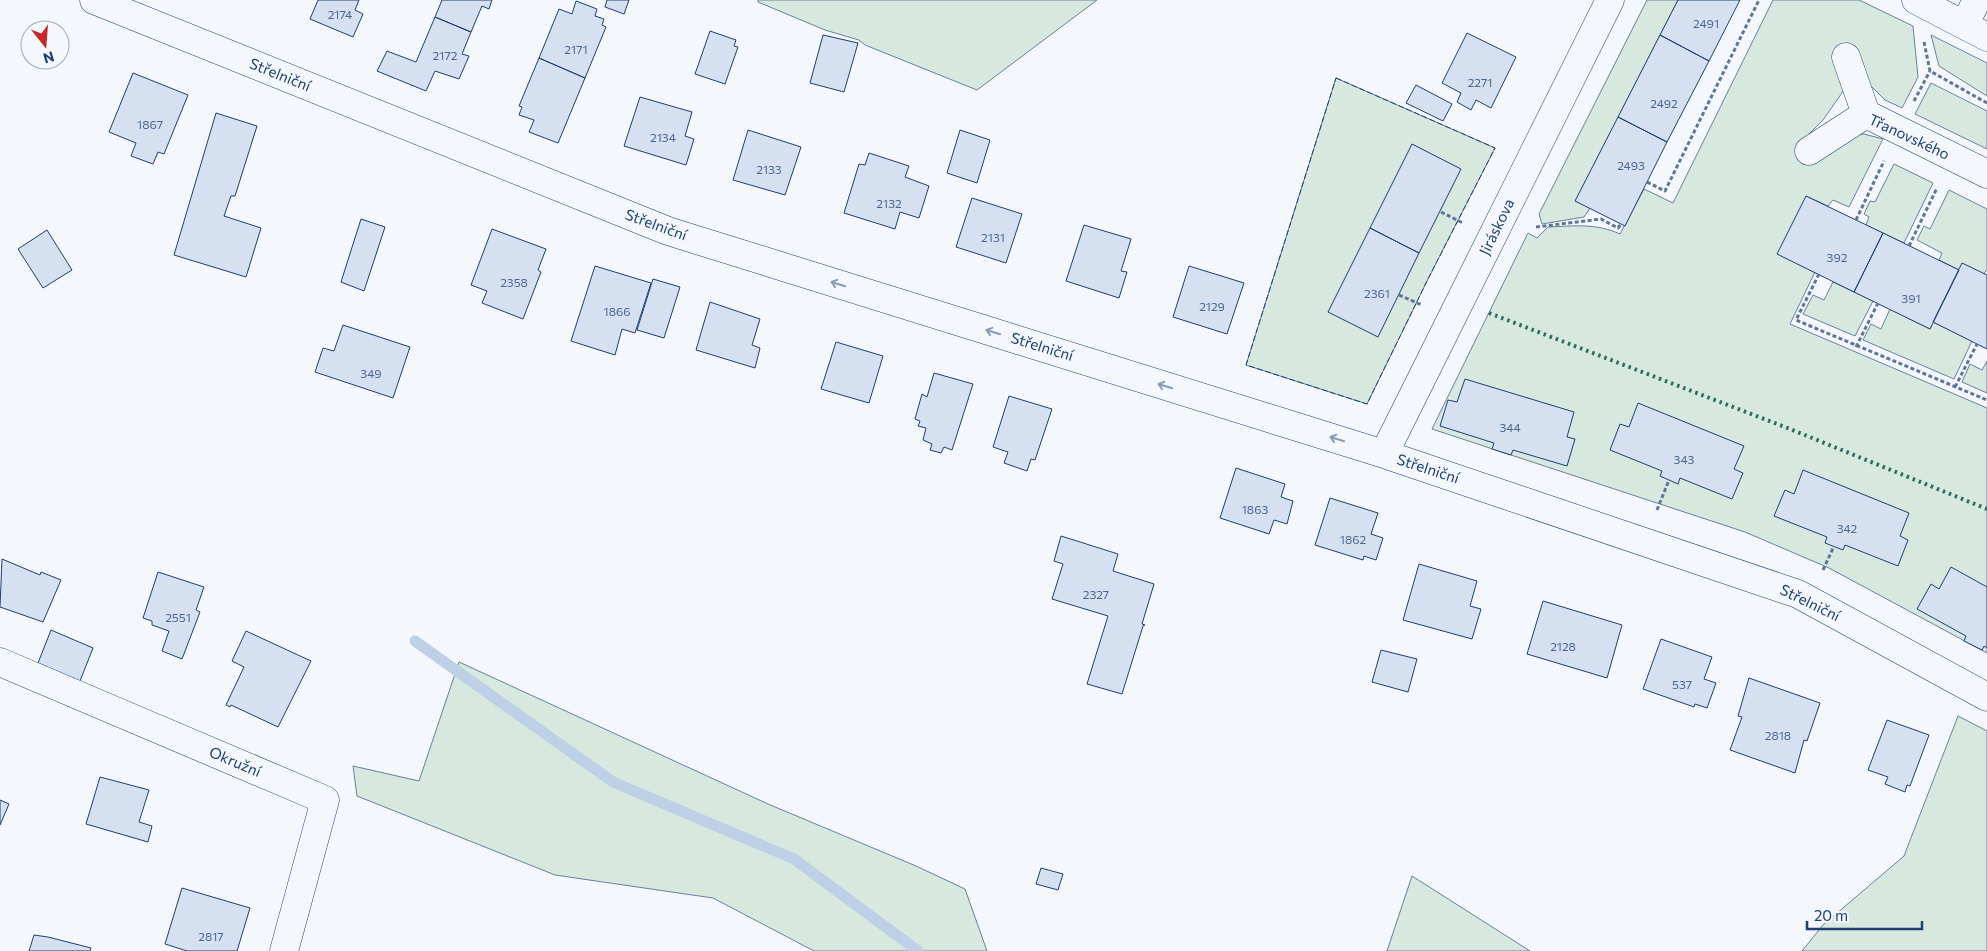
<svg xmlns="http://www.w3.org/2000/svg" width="1987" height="951" viewBox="0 0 1987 951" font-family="Commissioner,sans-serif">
<rect width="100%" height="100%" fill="#f4f7fb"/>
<path fill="#d7e8df" stroke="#687fa3" d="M 758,0 L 1097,0 L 977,90 L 865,45 L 859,40 L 825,30 L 758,2 Z
M 1647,0 L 1678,0 L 1576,200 L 1590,208 L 1584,217 L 1542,224 L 1539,214 Z
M 1773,0 L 1859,0 L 1913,26 L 1918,77 L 1902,108 L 1885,100 L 1860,75 L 1844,90 L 1823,120 L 1799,144 L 1864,134 L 1883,139 L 1849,207 L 1833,200 L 1828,206 L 1806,196 L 1815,272 L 1790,324 L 1987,408 L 1987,653 L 1829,568 L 1745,532 L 1432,429 L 1528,233 L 1537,238 L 1548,227 C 1574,226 1596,223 1620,234 L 1644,189 L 1673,203 Z
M 1931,35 L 1987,63 L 1987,96 L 1939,66 Z
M 1336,78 L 1495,148 L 1428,279 L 1367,404 L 1246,365 Z
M 1931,83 L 1987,111 L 1987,149 L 1915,114 Z
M 1894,164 L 1933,183 L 1904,243 L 1866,225 L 1869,217 L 1864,214 L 1870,201 L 1875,202 Z
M 1949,190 L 1987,209 L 1987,269 L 1984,274 L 1959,270 L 1939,260 L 1942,253 L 1917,240 L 1924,226 L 1930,229 Z
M 1833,282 L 1873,301 L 1855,336 L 1803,314 L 1813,295 L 1824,300 Z
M 1890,309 L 1930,329 L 1933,322 L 1972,341 L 1954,379 L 1863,340 L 1871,324 L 1881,329 Z
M 1987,361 L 1987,393 L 1962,382 L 1970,364 L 1982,370 Z
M 459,662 L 768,804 L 916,866 L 965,889 L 987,951 L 814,951 L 713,898 L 555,875 L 357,796 L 353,766 L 419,781 Z
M 1958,716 L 1987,731 L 1987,951 L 1802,951 L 1823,925 L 1904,856 Z
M 1412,876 L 1530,951 L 1387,951 Z"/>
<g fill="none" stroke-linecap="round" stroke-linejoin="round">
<path stroke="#bed0e5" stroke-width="11" d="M 415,641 L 613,782 L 794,859 L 918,951"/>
</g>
<path fill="#d5e0f0" stroke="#1d3f73" d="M 318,0 L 359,0 L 355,10 L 363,14 L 353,37 L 310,19 Z
M 442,0 L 492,0 L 489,9 L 482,6 L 471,32 L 435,17 Z
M 607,0 L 629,0 L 624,14 L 605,7 Z
M 1678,0 L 1740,0 L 1709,61 L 1660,35 Z
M 576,1 L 597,9 L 595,16 L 604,19 L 602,25 L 606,27 L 585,78 L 539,58 L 559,9 L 572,14 Z
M 435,17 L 471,32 L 462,54 L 469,56 L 459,79 L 435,71 L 426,91 L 377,71 L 387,51 L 416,62 Z
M 710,31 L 736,40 L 734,46 L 738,47 L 725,84 L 695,74 Z
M 1467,33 L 1516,57 L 1491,108 L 1476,100 L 1471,110 L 1457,102 L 1461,93 L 1442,83 Z
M 823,35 L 858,43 L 844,92 L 810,83 Z
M 1660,35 L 1709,61 L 1667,142 L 1618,117 Z
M 539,58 L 585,78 L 558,143 L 529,132 L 534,120 L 519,115 L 522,107 L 519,106 Z
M 133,73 L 188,95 L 164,154 L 158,152 L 153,164 L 131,156 L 136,143 L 109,132 Z
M 1416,85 L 1452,104 L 1443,121 L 1406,103 Z
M 640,97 L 692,112 L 685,136 L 694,139 L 686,165 L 624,146 Z
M 216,113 L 257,126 L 235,196 L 231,196 L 224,216 L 261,228 L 246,277 L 174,255 Z
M 1618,117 L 1667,142 L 1625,226 L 1575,201 Z
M 748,130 L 801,147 L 785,195 L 733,180 Z
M 960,130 L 990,140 L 977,183 L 947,173 Z
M 1412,144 L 1461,169 L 1419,253 L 1370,228 Z
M 869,153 L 909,166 L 905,177 L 929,186 L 919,218 L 900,212 L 895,229 L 844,213 L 859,164 L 865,165 Z
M 1806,196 L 1883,233 L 1854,292 L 1777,254 Z
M 972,198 L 1022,214 L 1006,263 L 956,247 Z
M 361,219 L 385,227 L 364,291 L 341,282 Z
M 1084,225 L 1131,239 L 1121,271 L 1127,272 L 1119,298 L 1066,281 Z
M 1370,228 L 1419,253 L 1378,337 L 1328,312 Z
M 492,229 L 546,249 L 538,270 L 541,272 L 523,319 L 482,303 L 487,291 L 471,285 Z
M 47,230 L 72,270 L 43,288 L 18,249 Z
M 1883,233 L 1959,270 L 1930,329 L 1854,292 Z
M 1962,263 L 1987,275 L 1987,349 L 1933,322 Z
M 595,266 L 651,283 L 635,333 L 622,329 L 615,355 L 571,341 Z
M 1189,266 L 1244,283 L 1227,334 L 1173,317 Z
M 653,279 L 680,287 L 664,338 L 637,330 Z
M 710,302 L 760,319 L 752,345 L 760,348 L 755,368 L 696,350 Z
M 343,325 L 410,347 L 393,398 L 315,372 L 323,348 L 334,351 Z
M 836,342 L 883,356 L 869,403 L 821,389 Z
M 934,373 L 973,384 L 952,450 L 944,447 L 941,453 L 930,450 L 932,444 L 923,440 L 926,428 L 918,426 L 920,421 L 915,419 L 922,394 L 927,397 Z
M 1465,379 L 1574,412 L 1567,437 L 1575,439 L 1567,466 L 1513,450 L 1511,455 L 1492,449 L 1494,443 L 1440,426 L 1448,400 L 1457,402 Z
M 1009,396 L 1052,409 L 1035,460 L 1031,459 L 1027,471 L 1004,463 L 1008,452 L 993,447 Z
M 1638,403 L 1744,446 L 1734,469 L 1743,473 L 1732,499 L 1680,478 L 1678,484 L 1660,476 L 1662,471 L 1610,450 L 1620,424 L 1629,427 Z
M 1236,468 L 1285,484 L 1281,497 L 1293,501 L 1287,524 L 1274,520 L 1269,534 L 1220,518 Z
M 1803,470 L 1909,513 L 1900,536 L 1908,540 L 1898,566 L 1845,545 L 1843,550 L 1825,543 L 1827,537 L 1774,516 L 1785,490 L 1794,494 Z
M 1330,498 L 1378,513 L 1371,534 L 1383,538 L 1376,560 L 1364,556 L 1363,560 L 1315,545 Z
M 1061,536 L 1118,554 L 1113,571 L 1154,584 L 1142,624 L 1145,625 L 1143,626 L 1122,694 L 1087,684 L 1108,616 L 1052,599 L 1063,564 L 1054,561 Z
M 2,559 L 40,575 L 41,572 L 61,580 L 43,622 L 0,607 Z
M 1419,564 L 1477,581 L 1470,606 L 1481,609 L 1472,639 L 1403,620 Z
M 1951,567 L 1987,587 L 1987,648 L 1984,646 L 1982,650 L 1964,641 L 1966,636 L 1917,609 L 1931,584 L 1939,589 Z
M 158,572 L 204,587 L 196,610 L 200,612 L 182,659 L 162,651 L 169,631 L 152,625 L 152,621 L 143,618 Z
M 1543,601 L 1622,625 L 1607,678 L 1527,654 Z
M 51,630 L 93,648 L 80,681 L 38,663 Z
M 246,631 L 311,661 L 278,727 L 231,705 L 230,707 L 226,705 L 244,667 L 232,661 Z
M 1661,639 L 1712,657 L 1704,679 L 1716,683 L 1707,708 L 1695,704 L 1694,707 L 1643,689 Z
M 1381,650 L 1417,659 L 1408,692 L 1372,682 Z
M 1749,678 L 1820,703 L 1807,741 L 1804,740 L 1795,773 L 1730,750 L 1742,717 L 1738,716 Z
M 1887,720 L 1929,735 L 1910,786 L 1907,785 L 1905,792 L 1885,784 L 1888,777 L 1868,770 Z
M 100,777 L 149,790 L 139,822 L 152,826 L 148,842 L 86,824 Z
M 0,800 L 9,804 L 0,825 Z
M 1041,868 L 1063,874 L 1058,890 L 1036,884 Z
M 182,888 L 250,908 L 237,951 L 187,951 L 165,944 Z
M 34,935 L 48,937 L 91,948 L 90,951 L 29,951 Z"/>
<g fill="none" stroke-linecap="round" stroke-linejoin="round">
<defs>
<path id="minor" d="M 94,0 L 668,231 L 1384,454 L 1798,594 L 1987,697
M 1916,0 L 1987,37
M 1964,25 L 1977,0
M 1846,57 L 1866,114
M 1809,151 L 1866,114 L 1987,174
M 1384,454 L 1610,0
M 0,662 L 325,800 L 284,951"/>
</defs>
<use href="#minor" stroke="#1d3f73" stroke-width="29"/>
<path stroke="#5e769c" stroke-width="3" stroke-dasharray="4 2.5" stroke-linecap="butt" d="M 1924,42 L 1930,71 L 1987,103
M 1914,101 L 1930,71
M 1647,182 L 1665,191 L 1759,0
M 1441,212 L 1463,223
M 1856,220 L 1884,161
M 1536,227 L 1601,219 L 1618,228 L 1621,224
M 1909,246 L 1937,188
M 1819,274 L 1796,320 L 1987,400
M 1399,295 L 1422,305
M 1856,347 L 1878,303
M 1955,387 L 1977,344
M 1657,510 L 1669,480
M 1823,570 L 1834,546"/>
<use href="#minor" stroke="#f4f7fb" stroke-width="28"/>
<path stroke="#2c6c60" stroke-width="4" stroke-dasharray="2.5 4" stroke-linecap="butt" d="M 1489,313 L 1785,427 L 1987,509"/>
<path stroke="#1d3f73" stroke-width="1" stroke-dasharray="6 2.5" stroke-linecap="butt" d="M 1336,78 L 1495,148 L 1428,279 L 1367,404 L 1246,365 Z"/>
</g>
<defs><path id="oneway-shaft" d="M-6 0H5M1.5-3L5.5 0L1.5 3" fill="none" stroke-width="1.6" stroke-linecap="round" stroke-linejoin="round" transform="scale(1.25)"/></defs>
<g stroke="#889bb7">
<use href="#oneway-shaft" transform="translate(838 284) rotate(-163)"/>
<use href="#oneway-shaft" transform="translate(993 332) rotate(-163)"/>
<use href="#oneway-shaft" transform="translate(1165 386) rotate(-163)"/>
<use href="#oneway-shaft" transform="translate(1337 439) rotate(-163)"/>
</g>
<g text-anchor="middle" stroke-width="4" stroke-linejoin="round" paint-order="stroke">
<g font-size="12" fill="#4b6792">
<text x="340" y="19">2174</text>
<text x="1706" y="28">2491</text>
<text x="576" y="54">2171</text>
<text x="445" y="60">2172</text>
<text x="1480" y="87">2271</text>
<text x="1664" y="108">2492</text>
<text x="150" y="129">1867</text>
<text x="663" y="142">2134</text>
<text x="1631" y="170">2493</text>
<text x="769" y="174">2133</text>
<text x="889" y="208">2132</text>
<text x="993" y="242">2131</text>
<text x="1837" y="262">392</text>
<text x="514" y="287">2358</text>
<text x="1377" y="298">2361</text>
<text x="1911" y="303">391</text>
<text x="1212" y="311">2129</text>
<text x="617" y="316">1866</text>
<text x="371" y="378">349</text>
<text x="1510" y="432">344</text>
<text x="1684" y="464">343</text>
<text x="1255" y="514">1863</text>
<text x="1847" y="533">342</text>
<text x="1353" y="544">1862</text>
<text x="1096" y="599">2327</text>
<text x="178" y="622">2551</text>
<text x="1563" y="651">2128</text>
<text x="1682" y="689">537</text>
<text x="1778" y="740">2818</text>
<text x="211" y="941">2817</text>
</g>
<g font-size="15" fill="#1d3f73" stroke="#f4f7fb">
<text transform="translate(280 75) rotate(22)" y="5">Střelniční</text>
<text transform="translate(1909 137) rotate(25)" y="5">Třanovského</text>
<text transform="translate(656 225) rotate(20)" y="5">Střelniční</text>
<text transform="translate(1497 227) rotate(-64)" y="5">Jiráskova</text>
<text transform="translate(1042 347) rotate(17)" y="5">Střelniční</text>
<text transform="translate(1428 469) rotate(18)" y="5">Střelniční</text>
<text transform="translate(1810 603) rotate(26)" y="5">Střelniční</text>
<text transform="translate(235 762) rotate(23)" y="5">Okružní</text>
</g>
</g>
<g transform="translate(45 45) rotate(163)"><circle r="24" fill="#f4f7fb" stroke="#9eadc5"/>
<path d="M0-4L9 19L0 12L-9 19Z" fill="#c62828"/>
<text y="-8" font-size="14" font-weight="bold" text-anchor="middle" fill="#1d3f73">N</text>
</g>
<path d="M1807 921v8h115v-8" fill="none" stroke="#1d3f73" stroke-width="2.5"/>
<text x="1814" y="921" font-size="15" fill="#1d3f73" stroke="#f4f7fb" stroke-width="4" paint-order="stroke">20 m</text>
</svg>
